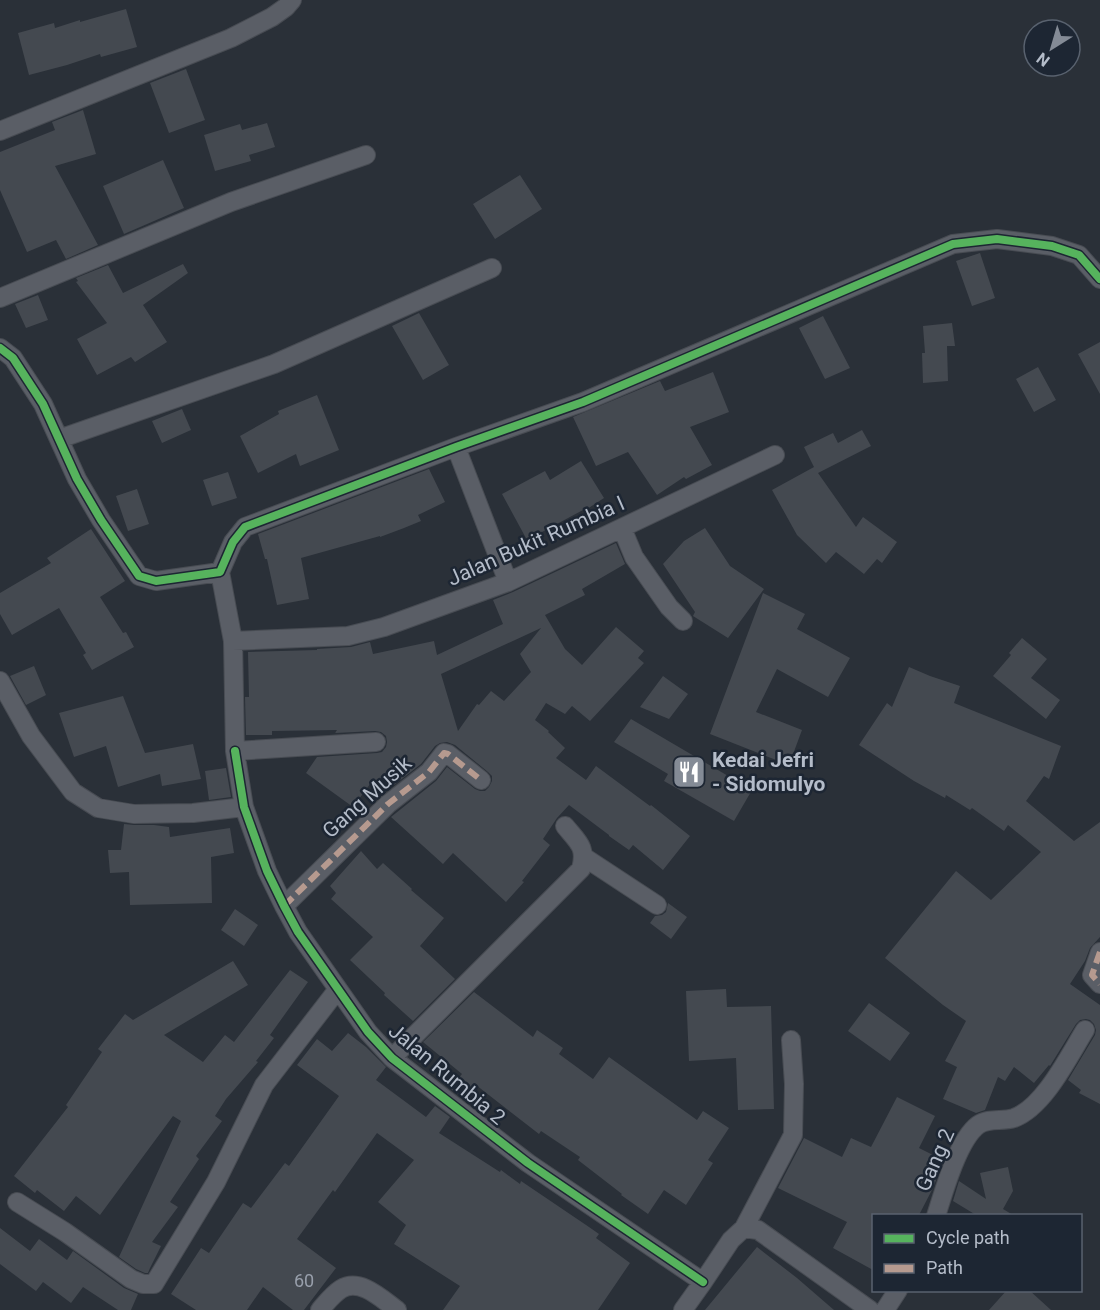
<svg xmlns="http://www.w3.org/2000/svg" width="1100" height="1310" viewBox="0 0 1100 1310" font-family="Roboto,sans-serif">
<rect width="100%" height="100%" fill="#2a3038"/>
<path fill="#444950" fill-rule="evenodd" d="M 126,9 L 137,47 L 101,57 L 100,54 L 67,65 L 29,75 L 18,33 L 54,23 L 55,28 L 80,20 L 80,22 Z
M 186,69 L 205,120 L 169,133 L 150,83 Z
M 83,110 L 96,154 L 55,166 L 98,245 L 66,259 L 56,240 L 27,252 L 0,190 L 0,152 L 55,130 L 52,122 Z
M 267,123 L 275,147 L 249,155 L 251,161 L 215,171 L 204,135 L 240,124 L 242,130 Z
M 163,160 L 184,208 L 124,234 L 103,186 Z
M 520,175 L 542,209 L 495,239 L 473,204 Z
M 980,253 L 995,298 L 972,306 L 956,261 Z
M 183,264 L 188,273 L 143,305 L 167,342 L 135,362 L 131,357 L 97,375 L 77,339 L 107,323 L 76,282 L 78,281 L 76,278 L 108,265 L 123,293 Z
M 38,295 L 48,320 L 26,328 L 15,304 Z
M 419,313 L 449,365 L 423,380 L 392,326 Z
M 823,316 L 850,368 L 825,379 L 799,328 Z
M 952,323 L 955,346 L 947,346 L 948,381 L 923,383 L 922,353 L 925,353 L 923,326 Z
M 1100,342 L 1100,394 L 1078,354 Z
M 1038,367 L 1056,400 L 1034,412 L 1016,379 Z
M 713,372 L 729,412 L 690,427 L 712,465 L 686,479 L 684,477 L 657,495 L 628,452 L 596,466 L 573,417 L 660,381 L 665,391 Z
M 317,395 L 339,450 L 300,466 L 296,454 L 258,473 L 240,436 L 279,414 L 278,411 Z
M 182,409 L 191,430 L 162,443 L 152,421 Z
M 862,430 L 871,446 L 818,473 L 856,527 L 863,517 L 897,542 L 882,563 L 877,559 L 864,574 L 836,552 L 826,563 L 797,535 L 772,490 L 814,467 L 804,447 L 833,433 L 838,443 Z
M 581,461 L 604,498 L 584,511 L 583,510 L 527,540 L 502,494 L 545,471 L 550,480 Z
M 429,469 L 445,502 L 418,515 L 421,521 L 404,528 L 380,537 L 380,536 L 301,558 L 309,599 L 277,605 L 267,559 L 265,559 L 258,534 Z
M 228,472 L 237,498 L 212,506 L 203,480 Z
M 137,489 L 149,524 L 128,531 L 116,496 Z
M 705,528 L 730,566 L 764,589 L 728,638 L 693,616 L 695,612 L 663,564 L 684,541 Z
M 91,529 L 125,581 L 100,597 L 123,633 L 126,632 L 134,647 L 92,670 L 83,655 L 86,653 L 59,608 L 12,635 L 0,614 L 0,593 L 51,563 L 47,558 Z
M 616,543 L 625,564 L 582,589 L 585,595 L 545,615 L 565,649 L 582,665 L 616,627 L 644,651 L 638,658 L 644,663 L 590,721 L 572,706 L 565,714 L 546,703 L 535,720 L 549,731 L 548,732 L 565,748 L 556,758 L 586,780 L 596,766 L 650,806 L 651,805 L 690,836 L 663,870 L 633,845 L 629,850 L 609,836 L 609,835 L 569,805 L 557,818 L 543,839 L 550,845 L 522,881 L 524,882 L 506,902 L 453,853 L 443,864 L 391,817 L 436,781 L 447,767 L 475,789 L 480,791 L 485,791 L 489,787 L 492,781 L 492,776 L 488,772 L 455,745 L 447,742 L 440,743 L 435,746 L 421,764 L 385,792 L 373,780 L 353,807 L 306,773 L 317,757 L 377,753 L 382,752 L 386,747 L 387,742 L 386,736 L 381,732 L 375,731 L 335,733 L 337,730 L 272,731 L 272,735 L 246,735 L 245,697 L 249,697 L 248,652 L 317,650 L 317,649 L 351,647 L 370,642 L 373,654 L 434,641 L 437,655 L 503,624 L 493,600 L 513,592 ZM 541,628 L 520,654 L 531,672 L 504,701 L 491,691 L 479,705 L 477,704 L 458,731 L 441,674 Z
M 763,593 L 805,614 L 797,629 L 850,658 L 828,697 L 777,669 L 756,712 L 802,730 L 789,765 L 710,734 Z
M 1022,638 L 1047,659 L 1031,678 L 1060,700 L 1046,719 L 993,676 L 1011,655 L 1009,653 Z
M 34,666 L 46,695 L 26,705 L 10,676 Z
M 909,667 L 930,676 L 960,686 L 954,703 L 1061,746 L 1049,779 L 1044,776 L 1026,801 L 1074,841 L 1100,822 L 1100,937 L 1090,948 L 1085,961 L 1070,984 L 1100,1005 L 1100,1104 L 1079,1093 L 1081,1090 L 1068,1080 L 1095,1035 L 1096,1030 L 1094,1024 L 1090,1020 L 1086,1019 L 1080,1020 L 1076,1024 L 1050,1066 L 1049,1065 L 1034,1083 L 1014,1067 L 1005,1081 L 998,1077 L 985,1110 L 976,1113 L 943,1099 L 957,1067 L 945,1061 L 966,1021 L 943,1005 L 885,958 L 956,871 L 991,900 L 1041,852 L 1008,825 L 1004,831 L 972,808 L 970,810 L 946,795 L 945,798 L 914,781 L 859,745 L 887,703 L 892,707 Z
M 663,676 L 688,694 L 669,719 L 640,707 Z
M 123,696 L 145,753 L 193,744 L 201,779 L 162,786 L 160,774 L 118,787 L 106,746 L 74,757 L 59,713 Z
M 631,719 L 752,790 L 734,821 L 664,781 L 668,774 L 614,742 Z
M 226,768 L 231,797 L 209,800 L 205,771 Z
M 124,824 L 134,825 L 154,825 L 169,827 L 170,837 L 230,828 L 234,853 L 211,857 L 212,903 L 130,905 L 129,872 L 110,873 L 108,850 L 121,850 Z
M 361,851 L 377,869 L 383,863 L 412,889 L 411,890 L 444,918 L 420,946 L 455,979 L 413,1021 L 384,995 L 385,993 L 350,960 L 373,937 L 331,899 L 336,893 L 330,886 Z
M 668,903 L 687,917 L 671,939 L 650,923 L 655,916 L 662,915 L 666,912 Z
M 235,909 L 258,925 L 244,946 L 221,930 Z
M 233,961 L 248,985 L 164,1035 L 203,1062 L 225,1035 L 234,1042 L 290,970 L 308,982 L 270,1035 L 274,1038 L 256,1061 L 258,1062 L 226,1099 L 215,1116 L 222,1121 L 196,1156 L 199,1159 L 170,1202 L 178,1207 L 152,1242 L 161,1246 L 150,1268 L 148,1273 L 145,1273 L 136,1269 L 119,1257 L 181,1121 L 173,1116 L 100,1215 L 76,1196 L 64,1211 L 37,1190 L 35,1193 L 14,1176 L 68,1107 L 66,1105 L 102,1052 L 98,1049 L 125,1014 L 133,1020 Z
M 726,989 L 727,1007 L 771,1006 L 774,1109 L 738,1110 L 736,1058 L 689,1061 L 686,991 Z
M 474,992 L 533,1037 L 537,1030 L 563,1048 L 559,1054 L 593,1079 L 609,1057 L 697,1120 L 703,1111 L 729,1128 L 708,1160 L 713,1163 L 686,1205 L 664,1190 L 648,1214 L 621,1195 L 622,1194 L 578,1160 L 580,1157 L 541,1131 L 539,1134 L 476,1085 L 464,1099 L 450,1088 L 462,1074 L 423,1042 Z
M 869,1003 L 910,1033 L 890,1061 L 848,1031 Z
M 348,1033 L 366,1047 L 386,1067 L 376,1080 L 426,1117 L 435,1106 L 450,1117 L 439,1133 L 500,1172 L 501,1170 L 520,1184 L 521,1181 L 589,1227 L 599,1234 L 596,1238 L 630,1263 L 598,1310 L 443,1310 L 460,1286 L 394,1244 L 406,1225 L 378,1202 L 414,1160 L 377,1133 L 335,1192 L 333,1190 L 297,1239 L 336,1268 L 304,1310 L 293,1310 L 263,1287 L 247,1310 L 196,1310 L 171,1294 L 201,1248 L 209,1253 L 243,1203 L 251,1208 L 285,1163 L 289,1166 L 339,1096 L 297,1065 L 317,1039 L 332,1051 Z
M 897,1097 L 935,1116 L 919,1148 L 939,1158 L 935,1166 L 940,1169 L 933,1188 L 919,1215 L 873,1215 L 873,1270 L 833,1248 L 847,1222 L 778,1188 L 804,1138 L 842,1157 L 851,1138 L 871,1147 Z
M 1008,1167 L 1013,1191 L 1003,1209 L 1013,1215 L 976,1215 L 953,1201 L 959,1181 L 986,1199 L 980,1173 Z
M 0,1228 L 30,1251 L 39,1239 L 67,1260 L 73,1251 L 124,1288 L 138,1294 L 131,1310 L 118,1310 L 83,1287 L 71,1303 L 43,1282 L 36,1291 L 0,1264 Z
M 757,1247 L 797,1278 L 834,1310 L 705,1310 Z
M 1007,1290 L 1029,1290 L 1051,1310 L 989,1310 Z"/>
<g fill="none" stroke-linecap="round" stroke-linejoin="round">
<defs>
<path id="minor" d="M 0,131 L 231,38 L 272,17 L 286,7 L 292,0
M 0,298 L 231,202 L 366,155
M 0,348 L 13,358 L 43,404 L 77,479 L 101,520 L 139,576 L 156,581 L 220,572 L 233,542 L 245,527 L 456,447 L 583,402 L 953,244 L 997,239 L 1052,246 L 1079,255 L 1100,279
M 59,439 L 274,364 L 492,268
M 456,447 L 508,582
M 622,528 L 634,557 L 669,607 L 683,621
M 220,572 L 233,641 L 235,751 L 376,742
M 233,641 L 348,636 L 384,627 L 508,582 L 775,455
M 0,681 L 31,736 L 73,792 L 98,808 L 134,814 L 193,813 L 244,807
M 235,751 L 244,807 L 267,871 L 284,906 L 298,932 L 368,1032 L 392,1058 L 528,1163 L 703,1282
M 584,857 L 657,905
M 284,906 L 388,804 L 429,772 L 444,753 L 448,754 L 481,780
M 1100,952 L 1092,975 L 1100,984
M 392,1058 L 581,869 C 587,847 578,842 565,826
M 17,1202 L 65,1232 L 131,1279 L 143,1284 L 154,1284 L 216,1182 L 264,1085 L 338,989
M 936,1216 C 944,1191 958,1140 978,1125 C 989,1117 1002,1122 1014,1118 C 1044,1107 1069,1056 1085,1030
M 744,1228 L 758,1230 L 870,1310
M 320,1310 C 326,1303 333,1294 341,1289 C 360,1277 383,1300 397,1310
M 683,1310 L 703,1282 L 731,1240 L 744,1228 L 793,1135 L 794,1084 L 791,1040
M 885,1310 L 898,1290"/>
</defs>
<use href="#minor" stroke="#484c53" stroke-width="20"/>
<use href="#minor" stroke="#5a5e66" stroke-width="18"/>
<path stroke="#b69a8f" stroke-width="6" stroke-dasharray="12 6" stroke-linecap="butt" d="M 284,906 L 388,804 L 429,772 L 444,753 L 448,754 L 481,780
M 1100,952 L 1092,975 L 1100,984"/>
<defs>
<path id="cycleway" d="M 0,348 L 13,358 L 43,404 L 77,479 L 101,520 L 139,576 L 156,581 L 220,572 L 233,542 L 245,527 L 456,447 L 583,402 L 953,244 L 997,239 L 1052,246 L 1079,255 L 1100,279
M 235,751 L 244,807 L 267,871 L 284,906 L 298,932 L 368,1032 L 392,1058 L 528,1163 L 703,1282"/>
</defs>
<use href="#cycleway" stroke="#1d2633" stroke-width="11"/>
<use href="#cycleway" stroke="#56b35d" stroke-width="8"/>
</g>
<defs>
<symbol id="restaurant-square" viewBox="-11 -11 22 22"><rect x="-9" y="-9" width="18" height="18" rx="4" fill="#848b96" stroke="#1d2633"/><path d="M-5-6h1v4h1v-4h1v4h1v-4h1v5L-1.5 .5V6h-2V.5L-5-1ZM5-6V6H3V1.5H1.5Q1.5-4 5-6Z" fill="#fff"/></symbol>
</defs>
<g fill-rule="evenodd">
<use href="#restaurant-square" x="670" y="753" width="38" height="38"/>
</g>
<g text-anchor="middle" stroke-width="5" stroke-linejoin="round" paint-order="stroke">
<g font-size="18" fill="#989fab">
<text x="304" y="1287">60</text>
</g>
<g font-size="21" fill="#b4bcc9" stroke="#1d2633">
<text transform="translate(536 541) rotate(-24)" y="7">Jalan Bukit Rumbia I</text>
<text transform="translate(367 797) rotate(-42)" y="7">Gang Musik</text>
<text transform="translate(447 1074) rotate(40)" y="7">Jalan Rumbia 2</text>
<text transform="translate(935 1160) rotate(-66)" y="7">Gang 2</text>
</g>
<g font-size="21" font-weight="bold" fill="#b4bcc9" stroke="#1d2633" text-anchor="start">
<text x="712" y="767">Kedai Jefri<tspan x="712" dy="24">- Sidomulyo</tspan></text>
</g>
</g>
<rect x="872" y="1214" width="210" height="78" fill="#1d2633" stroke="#59626f" stroke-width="1.5"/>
<rect x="884" y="1234" width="30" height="9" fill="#56b35d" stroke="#59626f" stroke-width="1.5"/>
<text x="926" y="1244" font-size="18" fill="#b4bcc9">Cycle path</text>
<rect x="884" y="1264" width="30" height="9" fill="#b69a8f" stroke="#59626f" stroke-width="1.5"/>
<text x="926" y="1274" font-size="18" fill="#b4bcc9">Path</text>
<g transform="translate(1052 48) rotate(217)"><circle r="28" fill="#1d2633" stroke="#59626f" stroke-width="1.5"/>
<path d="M0-4.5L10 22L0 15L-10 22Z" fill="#848b96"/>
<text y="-9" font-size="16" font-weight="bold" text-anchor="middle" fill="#b4bcc9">N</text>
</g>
</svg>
